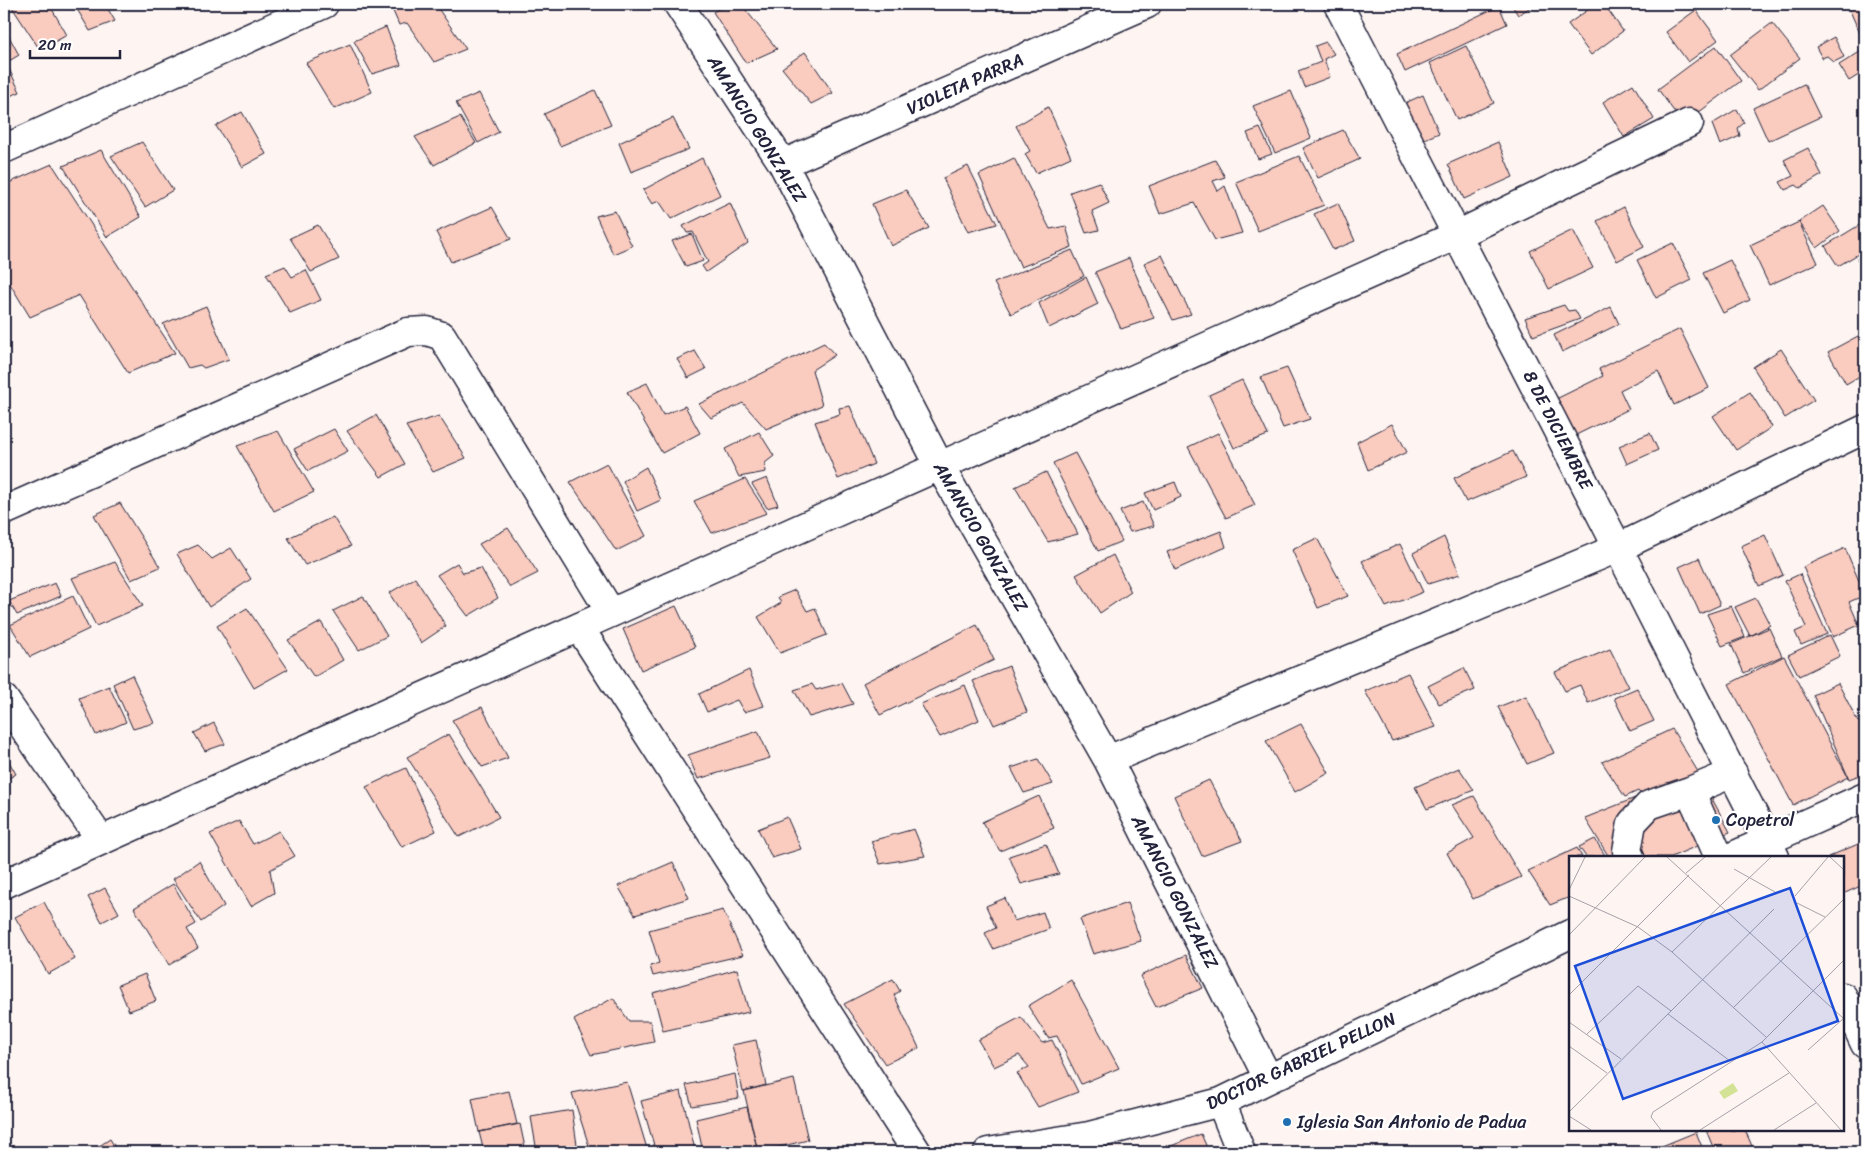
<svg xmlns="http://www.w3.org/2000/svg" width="1869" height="1156" viewBox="0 0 1869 1156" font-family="Sriracha,sans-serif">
<rect width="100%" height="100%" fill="#fef5f2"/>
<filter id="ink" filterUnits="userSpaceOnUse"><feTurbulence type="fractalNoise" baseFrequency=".02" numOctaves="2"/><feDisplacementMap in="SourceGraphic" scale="10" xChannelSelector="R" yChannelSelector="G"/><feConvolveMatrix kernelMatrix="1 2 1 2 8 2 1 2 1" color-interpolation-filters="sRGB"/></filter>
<g filter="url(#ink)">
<path fill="#facbbf" stroke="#22223b" d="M 10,4 L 49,4 L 67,35 L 40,50 Z
M 74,4 L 105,4 L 115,21 L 90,31 Z
M 390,4 L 435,4 L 466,49 L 434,62 L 407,23 L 399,25 Z
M 727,4 L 741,4 L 777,49 L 746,63 L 713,12 Z
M 1511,4 L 1536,4 L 1518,15 Z
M 1596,4 L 1604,4 L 1623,31 L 1591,55 L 1568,24 Z
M 1847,4 L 1865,4 L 1865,45 Z
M 1499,6 L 1507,24 L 1405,72 L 1397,54 Z
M 1696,10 L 1718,40 L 1688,62 L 1666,32 Z
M 1772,23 L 1800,58 L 1758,90 L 1730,55 Z
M 4,27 L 19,55 L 4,64 Z
M 386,27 L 401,65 L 372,74 L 354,41 Z
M 1834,37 L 1844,57 L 1834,62 L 1827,56 L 1822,58 L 1816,47 Z
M 1326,42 L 1334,54 L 1324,59 L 1330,77 L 1304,87 L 1298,71 L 1321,62 L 1315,46 Z
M 350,44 L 372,92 L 334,109 L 306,63 Z
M 1466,46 L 1494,103 L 1457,120 L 1430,63 Z
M 1716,46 L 1741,81 L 1683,124 L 1658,89 Z
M 1863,50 L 1865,54 L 1865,71 L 1849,81 L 1839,65 Z
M 805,52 L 833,93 L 811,104 L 782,68 Z
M 9,69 L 20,92 L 7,97 L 4,91 L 4,72 Z
M 1633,84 L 1654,119 L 1624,137 L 1603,102 Z
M 1804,84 L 1820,117 L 1768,141 L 1753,108 Z
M 595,90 L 611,125 L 560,146 L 544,114 Z
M 1291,91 L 1311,138 L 1275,153 L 1253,106 Z
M 479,93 L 499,132 L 478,143 L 456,103 Z
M 1423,95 L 1439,133 L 1420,141 L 1405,103 Z
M 1048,107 L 1071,157 L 1036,173 L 1025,154 L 1030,151 L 1016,126 Z
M 1737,109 L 1744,123 L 1738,128 L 1740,136 L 1720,145 L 1712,124 Z
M 242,112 L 266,154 L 242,167 L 216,126 Z
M 460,117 L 476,143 L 434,165 L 415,137 Z
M 673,118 L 689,149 L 631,172 L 619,143 Z
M 1260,128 L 1272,154 L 1258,159 L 1247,133 Z
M 1343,130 L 1360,159 L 1318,178 L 1303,148 Z
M 142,142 L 173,190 L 145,207 L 111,156 Z
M 1498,142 L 1513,177 L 1464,199 L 1448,164 Z
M 1808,148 L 1822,175 L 1800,188 L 1796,185 L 1785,190 L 1780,182 L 1793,176 L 1784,160 Z
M 101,150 L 141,217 L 107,237 L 63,166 Z
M 1299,156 L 1324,205 L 1258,231 L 1236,182 Z
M 702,158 L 720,195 L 671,219 L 659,201 L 652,204 L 643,190 Z
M 1014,158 L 1050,229 L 1066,226 L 1072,247 L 1021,267 L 979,175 Z
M 1215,160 L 1225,177 L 1213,181 L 1218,191 L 1225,186 L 1242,233 L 1215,240 L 1194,203 L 1160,214 L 1149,186 Z
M 52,164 L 175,353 L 128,373 L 79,295 L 30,317 L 4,274 L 4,185 Z
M 968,166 L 997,224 L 968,232 L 943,178 Z
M 1099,182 L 1109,203 L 1092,211 L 1099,230 L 1086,233 L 1070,192 Z
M 906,190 L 929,228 L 891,246 L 872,204 Z
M 730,203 L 748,243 L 706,272 L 702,266 L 708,262 L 693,232 L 687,233 L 683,226 Z
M 1338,203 L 1355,241 L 1333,250 L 1314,214 Z
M 1823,206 L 1840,231 L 1817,248 L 1799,222 Z
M 492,207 L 511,239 L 451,262 L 436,232 Z
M 1624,207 L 1644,247 L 1617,261 L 1597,221 Z
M 615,211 L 632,246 L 613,254 L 596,216 Z
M 1799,222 L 1818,263 L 1769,285 L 1750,245 Z
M 1861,224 L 1865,231 L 1865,250 L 1838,266 L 1825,246 Z
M 318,225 L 339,259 L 311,272 L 290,238 Z
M 1573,230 L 1593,268 L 1549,289 L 1530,251 Z
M 692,234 L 703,261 L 686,267 L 672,241 Z
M 1673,243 L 1692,280 L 1656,298 L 1637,260 Z
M 1072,250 L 1084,276 L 1011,314 L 994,283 Z
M 1865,254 L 1865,273 L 1857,259 Z
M 1162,255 L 1191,314 L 1173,320 L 1144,263 Z
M 1129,258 L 1154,318 L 1121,329 L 1095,272 Z
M 1730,260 L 1750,300 L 1723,313 L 1703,273 Z
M 285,266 L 292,277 L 306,270 L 321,300 L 290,313 L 266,274 Z
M 1086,277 L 1098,304 L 1049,328 L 1039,303 Z
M 1564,305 L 1568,311 L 1575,310 L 1580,319 L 1533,336 L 1525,318 Z
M 206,306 L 229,359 L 204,368 L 200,365 L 188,368 L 163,324 Z
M 1611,307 L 1619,324 L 1562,352 L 1554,335 Z
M 1680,329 L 1709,388 L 1674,405 L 1658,371 L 1620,390 L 1629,409 L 1574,436 L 1556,399 L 1603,376 L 1599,369 Z
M 1858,336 L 1865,349 L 1865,373 L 1846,384 L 1828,352 Z
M 824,343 L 835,355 L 812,370 L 822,405 L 766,429 L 743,403 L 711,418 L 699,404 Z
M 1781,349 L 1814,400 L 1785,418 L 1753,367 Z
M 695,351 L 706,369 L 688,378 L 677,359 Z
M 1287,368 L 1310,419 L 1283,428 L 1261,377 Z
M 1242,380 L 1268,435 L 1234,448 L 1209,395 Z
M 647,383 L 663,415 L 685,406 L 700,433 L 662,453 L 627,392 Z
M 1750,392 L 1772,427 L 1736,450 L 1713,416 Z
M 850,406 L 874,464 L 838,479 L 815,422 L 840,414 L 839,408 Z
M 376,415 L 405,464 L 381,477 L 347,431 Z
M 439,416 L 466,458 L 433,472 L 406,426 Z
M 1392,424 L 1407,452 L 1368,470 L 1357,442 Z
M 334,429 L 348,451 L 308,471 L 294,449 Z
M 278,431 L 314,492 L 274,511 L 237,446 Z
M 759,432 L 774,456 L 765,463 L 766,472 L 739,477 L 725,449 Z
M 1218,433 L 1255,505 L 1226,518 L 1188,447 Z
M 1650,433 L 1658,450 L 1627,464 L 1619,446 Z
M 1513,451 L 1526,477 L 1466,502 L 1454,478 Z
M 1075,453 L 1122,541 L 1098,551 L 1053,463 Z
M 607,463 L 646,536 L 616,551 L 570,482 Z
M 646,467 L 661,500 L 637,511 L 623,481 Z
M 1046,472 L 1078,534 L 1048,542 L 1015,487 Z
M 767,478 L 778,505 L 767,508 L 752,484 Z
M 745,479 L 767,513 L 712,533 L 694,501 Z
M 1175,482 L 1181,497 L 1153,510 L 1145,493 Z
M 1143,502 L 1154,526 L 1130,532 L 1120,511 Z
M 120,503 L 160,567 L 131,580 L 94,515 Z
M 333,517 L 351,546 L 305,565 L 288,538 Z
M 508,528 L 538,573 L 510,587 L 479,544 Z
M 1221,531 L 1226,547 L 1175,570 L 1167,552 Z
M 1765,535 L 1783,575 L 1759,586 L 1741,546 Z
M 1444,537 L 1460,574 L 1428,584 L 1413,553 Z
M 1317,538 L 1348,596 L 1318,608 L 1292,550 Z
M 1400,544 L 1423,592 L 1386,607 L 1362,561 Z
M 198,545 L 212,559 L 231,548 L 251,579 L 209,607 L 177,554 Z
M 1845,548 L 1865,595 L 1849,602 L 1859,625 L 1833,637 L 1803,567 Z
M 1113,555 L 1131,592 L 1100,613 L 1076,575 Z
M 1699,558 L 1720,605 L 1700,614 L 1679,567 Z
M 115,562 L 143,606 L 96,626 L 72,578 Z
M 457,563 L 463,573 L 481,568 L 498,598 L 468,616 L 437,575 Z
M 1800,574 L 1827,634 L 1801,645 L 1795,632 L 1806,627 L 1785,581 Z
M 415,578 L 446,626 L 421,643 L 389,593 Z
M 55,583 L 61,596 L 17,615 L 9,601 Z
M 795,590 L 807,611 L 815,608 L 827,635 L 780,653 L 758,617 L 781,603 L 778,597 Z
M 73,596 L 89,629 L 30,657 L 10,625 Z
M 363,596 L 387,636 L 359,650 L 333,611 Z
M 1756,598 L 1770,625 L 1750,636 L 1735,607 Z
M 676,606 L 695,647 L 641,670 L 623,629 Z
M 1731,606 L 1745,637 L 1722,646 L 1707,614 Z
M 247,608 L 288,669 L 254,688 L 217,626 Z
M 321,622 L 343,660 L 314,677 L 288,640 Z
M 977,625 L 994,660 L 880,715 L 863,683 Z
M 1769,628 L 1782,656 L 1744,673 L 1731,644 Z
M 1830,635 L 1840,656 L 1799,676 L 1788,655 Z
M 1610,649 L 1629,687 L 1588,703 L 1580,685 L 1565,691 L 1555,672 Z
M 1784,656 L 1848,777 L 1793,805 L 1729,684 Z
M 1009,666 L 1027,712 L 994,725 L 973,681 Z
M 1464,668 L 1475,690 L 1439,704 L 1428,686 Z
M 749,670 L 764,706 L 744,712 L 737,700 L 707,712 L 699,694 Z
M 1408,673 L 1436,727 L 1392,741 L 1365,691 Z
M 132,675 L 154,723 L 133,729 L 113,684 Z
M 842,683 L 853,704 L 809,717 L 794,690 L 812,684 L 816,690 Z
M 1838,683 L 1858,722 L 1865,720 L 1865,773 L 1849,779 L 1813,695 Z
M 965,685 L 979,720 L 940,737 L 921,704 Z
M 109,686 L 126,722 L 96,735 L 79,698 Z
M 1637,688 L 1654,721 L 1630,731 L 1614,698 Z
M 1526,696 L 1554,753 L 1527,764 L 1498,707 Z
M 482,707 L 508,758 L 482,767 L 452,720 Z
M 214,723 L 225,744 L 205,751 L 194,733 Z
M 1301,724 L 1329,773 L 1295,792 L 1266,741 Z
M 1672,729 L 1700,775 L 1645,799 L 1638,791 L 1625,797 L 1602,762 Z
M 758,731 L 770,758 L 698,779 L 688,755 Z
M 449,734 L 499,817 L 459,837 L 407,757 Z
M 1038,759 L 1053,784 L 1024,793 L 1011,768 Z
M 8,760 L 16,774 L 4,781 L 4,762 Z
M 406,768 L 436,831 L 402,847 L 366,787 Z
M 1459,768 L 1474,790 L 1427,809 L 1415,787 Z
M 1209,780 L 1242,841 L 1202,856 L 1174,796 Z
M 1703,782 L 1730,832 L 1671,857 L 1609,857 L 1585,818 L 1635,798 L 1642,807 Z
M 1039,796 L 1054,828 L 1000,851 L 982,822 Z
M 1474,796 L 1521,877 L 1473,899 L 1447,853 L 1474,838 L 1452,805 Z
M 787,817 L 801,849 L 772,858 L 758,829 Z
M 239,821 L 253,844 L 279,831 L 295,856 L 270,870 L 274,893 L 251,906 L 210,834 Z
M 914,829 L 925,856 L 880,864 L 871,841 Z
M 1595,839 L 1606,857 L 1586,857 L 1579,847 Z
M 1865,841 L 1865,884 L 1843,894 L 1843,857 L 1828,857 Z
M 1046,844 L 1059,874 L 1021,884 L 1009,856 Z
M 1577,848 L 1582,857 L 1570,857 L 1570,897 L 1550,905 L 1528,871 Z
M 199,861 L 224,906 L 201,922 L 173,879 Z
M 673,862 L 689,898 L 635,915 L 618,886 Z
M 173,884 L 196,924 L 187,929 L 198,948 L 169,965 L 134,908 Z
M 105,888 L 119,913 L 102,922 L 88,897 Z
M 1005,898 L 1014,921 L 1043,912 L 1049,929 L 993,949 L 985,933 L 996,928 L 986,906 Z
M 44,902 L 75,959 L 48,974 L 15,917 Z
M 1127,903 L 1141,941 L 1093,954 L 1080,919 Z
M 723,910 L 743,955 L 653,976 L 650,966 L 659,963 L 649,930 Z
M 1186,955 L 1203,988 L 1156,1007 L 1140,976 Z
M 737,969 L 749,1012 L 663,1031 L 653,993 Z
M 145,974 L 156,1001 L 129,1011 L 118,985 Z
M 893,979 L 900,991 L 894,995 L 919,1048 L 885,1064 L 844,1004 Z
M 1071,980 L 1119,1068 L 1081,1084 L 1057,1036 L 1048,1038 L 1028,1006 Z
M 613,998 L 629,1021 L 650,1021 L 654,1042 L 591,1055 L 574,1020 Z
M 1021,1017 L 1042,1043 L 1052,1040 L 1078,1092 L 1038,1107 L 1017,1073 L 1029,1067 L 1019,1055 L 994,1067 L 978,1040 Z
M 756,1040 L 766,1085 L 743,1091 L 732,1045 Z
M 735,1074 L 739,1098 L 692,1106 L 686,1085 Z
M 794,1079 L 808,1140 L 758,1152 L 744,1091 Z
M 627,1082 L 648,1152 L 591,1152 L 572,1093 Z
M 509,1091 L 517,1124 L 479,1132 L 472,1099 Z
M 681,1091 L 695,1150 L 680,1152 L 656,1152 L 641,1101 Z
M 747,1107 L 758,1152 L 703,1152 L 696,1119 Z
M 572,1110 L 578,1152 L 537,1152 L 531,1117 Z
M 520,1124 L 526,1152 L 484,1152 L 479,1132 Z
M 1706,1130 L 1745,1130 L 1752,1146 L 1734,1152 L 1715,1152 Z
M 1696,1132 L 1704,1152 L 1659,1152 L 1657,1148 Z
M 1201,1134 L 1209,1152 L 1156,1152 Z
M 110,1139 L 118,1152 L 90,1152 Z"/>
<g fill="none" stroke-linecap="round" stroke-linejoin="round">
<defs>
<path id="minor" d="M 678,4 L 783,164 L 939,465 L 1108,760 L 1268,1078
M 4,149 L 324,4
M 783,164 L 1147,4
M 4,511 L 408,332 L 427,331 L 442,336 L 611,613
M 579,627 L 917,1152
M 4,699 L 101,840
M 1108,760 L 1618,548 L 1865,429
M 1690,791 L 1719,857
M 1630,857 L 1627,851 L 1632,823 L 1649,805 L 1690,791 L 1733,773
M 1731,857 L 1865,797
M 4,884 L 1457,235 L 1689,123
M 1221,1102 L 1241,1152
M 988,1152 L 1089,1136 L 1221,1102 L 1570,934"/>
<path id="major" d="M 1338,4 L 1618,548 L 1775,857
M 1843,997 L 1865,1044"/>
</defs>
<use href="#minor" stroke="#22223b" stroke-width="31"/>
<use href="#major" stroke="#22223b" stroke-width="31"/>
<use href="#minor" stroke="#fff" stroke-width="28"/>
<use href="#major" stroke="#fff" stroke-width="28"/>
</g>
</g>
<g fill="#1f6fb2" stroke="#fff" stroke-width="2">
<circle cx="1716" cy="820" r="5"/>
<circle cx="1287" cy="1122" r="5"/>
</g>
<g text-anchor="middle" stroke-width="4.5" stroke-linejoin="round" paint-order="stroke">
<g font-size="18" fill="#22223b" stroke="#fff">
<text transform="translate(965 84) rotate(-24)" y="6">VIOLETA PARRA</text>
<text transform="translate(757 129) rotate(58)" y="6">AMANCIO GONZALEZ</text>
<text transform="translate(1558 430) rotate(63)" y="6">8 DE DICIEMBRE</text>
<text transform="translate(981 537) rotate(60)" y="6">AMANCIO GONZALEZ</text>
<text transform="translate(1175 892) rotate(63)" y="6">AMANCIO GONZALEZ</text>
<text transform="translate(1301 1061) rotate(-25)" y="6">DOCTOR GABRIEL PELLON</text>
</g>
<g font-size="18" fill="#22223b" stroke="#fff" text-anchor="start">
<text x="1726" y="826">Copetrol</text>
<text x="1297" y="1128">Iglesia San Antonio de Padua</text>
</g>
</g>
<g transform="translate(1569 856)">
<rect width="275" height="275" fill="#fef5f2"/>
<path d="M 164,227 L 169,235 L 155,243 L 150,236 Z" fill="#d4e295"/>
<path fill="none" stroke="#a6a1a9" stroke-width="1" d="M 98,1 L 275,163M 261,1 L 275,14M 165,13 L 206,36M 117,17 L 136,1M 0,34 L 16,1M 0,40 L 69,71 L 103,96 L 197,181M 226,40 L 259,1M 228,47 L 256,61M 0,79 L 76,1M 103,96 L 202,1M 0,139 L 120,19M 165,151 L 275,43M 99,158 L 161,205M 0,166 L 52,203M 18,178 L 69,130 L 102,155M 193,186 L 272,274M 0,190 L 38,217M 239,194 L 275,162M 0,256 L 205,53M 0,260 L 22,274M 92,274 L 82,261 L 84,256 L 193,186 L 275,104M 131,274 L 220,217M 205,274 L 247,247"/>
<path fill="#1d4ed8" fill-opacity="0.15" stroke="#1d4ed8" stroke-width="2.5" d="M 221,32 L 269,165 L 54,243 L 6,110 Z"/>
<rect width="275" height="275" fill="none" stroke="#22223b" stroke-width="2.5"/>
</g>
<rect width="1869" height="1156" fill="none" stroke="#fff" stroke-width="20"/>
<rect x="10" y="10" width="1849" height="1136" fill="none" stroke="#22223b" stroke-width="2" filter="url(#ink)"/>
<path d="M30 50v8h90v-8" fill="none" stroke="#22223b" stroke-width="2.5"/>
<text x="38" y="50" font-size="15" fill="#22223b" stroke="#ffffff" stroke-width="4" paint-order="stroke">20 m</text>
</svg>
